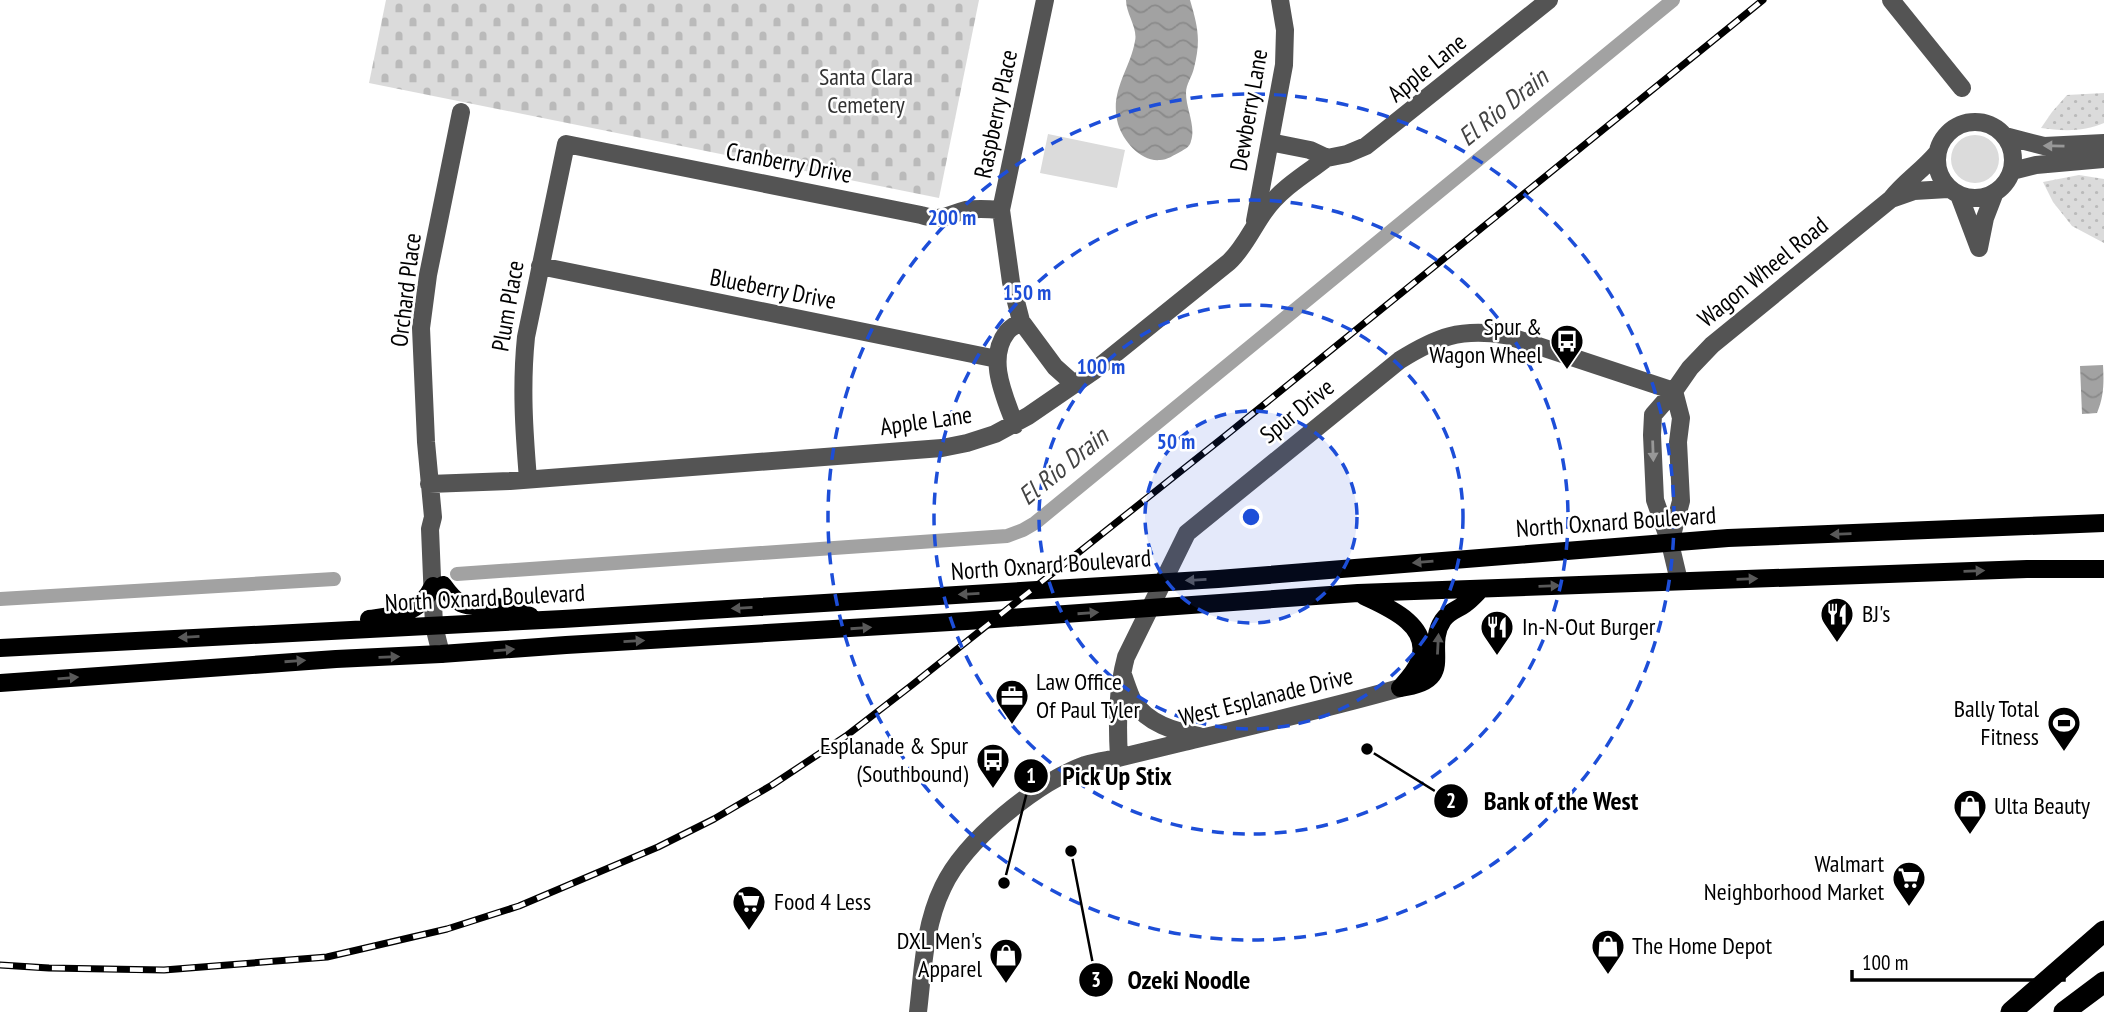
<svg xmlns="http://www.w3.org/2000/svg" width="2104" height="1012" viewBox="0 0 2104 1012" font-family="'PT Sans Narrow',sans-serif">
<defs>
<pattern id="cemetery-stones" width="16" height="16" patternUnits="userSpaceOnUse" patternTransform="scale(1.75)"><rect width="16" height="16" fill="#dbdbdb"/><path d="M2 7V4a2 2 0 0 1 4 0v3zM10 15v-3a2 2 0 0 1 4 0v3z" fill="#bababa"/></pattern>
<pattern id="park-dots" width="8" height="8" patternUnits="userSpaceOnUse" patternTransform="scale(1.75)"><rect width="8" height="8" fill="#dbdbdb"/><path d="M2 2h.1M6 6h.1" fill="none" stroke="#bababa" stroke-width="1.8" stroke-linecap="round"/></pattern>
<pattern id="water-waves" width="16" height="10" patternUnits="userSpaceOnUse" patternTransform="scale(1.75)"><rect width="16" height="10" fill="#a2a2a2"/><path d="M0 5q4-4 8 0t8 0" fill="none" stroke="#8a8a8a"/></pattern>
</defs>
<rect width="100%" height="100%" fill="#fff"/>
<path fill="url(#cemetery-stones)" d="M 386,0 L 979,0 L 939,198 L 369,83 Z"/>
<path fill="url(#park-dots)" d="M 2104,93 L 2104,123 C 2084,132 2062,131 2041,128 L 2052,112 L 2067,95 Z
M 2079,175 L 2104,179 L 2104,243 L 2072,226 L 2053,202 L 2043,182 Z"/>
<path fill="#dbdbdb" d="M 1048,134 L 1125,150 L 1117,188 L 1040,173 Z
M1951 159a24 24 0 1 1 48 0a24 24 0 1 1-48 0Z"/>
<path fill="url(#water-waves)" d="M 1126,0 L 1190,0 C 1198,27 1201,40 1194,68 C 1192,77 1186,84 1186,93 C 1186,109 1196,126 1191,141 C 1190,147 1185,149 1180,152 C 1174,155 1167,160 1160,160 C 1141,162 1123,141 1118,124 C 1109,91 1130,70 1135,41 C 1138,28 1126,14 1126,0 Z
M 2103,365 C 2104,382 2104,397 2097,413 L 2082,414 L 2080,366 Z"/>
<g fill="none" stroke-linecap="round" stroke-linejoin="round">
<path stroke="#a2a2a2" stroke-width="14" d="M 457,574 L 1007,536 L 1023,530 L 1035,523 L 1673,0
M 0,599 L 334,579"/>
<path stroke="#545454" stroke-width="18" d="M 1045,0 L 1001,210 L 1011,282 L 1021,321 L 1055,367 L 1074,384
M 1891,0 L 1962,88
M1937 160a38 38 0 1 1 76 0a38 38 0 1 1-76 0Z
M 2005,136 L 2044,146 L 2104,143
M 1270,142 L 1310,150 L 1327,158 L 1347,154 L 1366,146 L 1549,0
M 2012,171 L 2036,165 L 2104,159
M 1959,195 L 1979,248
M 1894,198 L 1914,191 L 1948,189
M 1255,221 L 1284,65 L 1285,30 L 1280,0
M 1979,248 L 1985,218 L 1995,192
M 540,266 L 997,359
M 1015,425 C 1005,397 986,359 1007,332 C 1010,328 1017,324 1021,321
M 528,479 C 524,430 521,386 526,337 L 566,144 L 921,215 C 942,222 947,215 966,210 C 978,208 989,209 1001,210
M 429,484 L 510,481 L 942,448 L 967,443 L 995,434 L 1028,416 L 1095,370 L 1229,262 C 1244,248 1252,229 1264,212 C 1280,189 1305,174 1327,158
M 1670,543 L 1681,501 L 1678,442 L 1681,418 L 1674,391
M 1679,581 L 1670,543 L 1655,500 L 1652,435 L 1653,415 L 1674,391 L 1690,368 L 1712,345 L 1891,199 C 1904,182 1923,170 1937,153
M 441,654 L 434,626 L 430,529 L 433,517 L 426,442 L 421,328 L 428,275 L 461,112
M 1123,675 C 1126,683 1129,693 1133,701 C 1148,724 1174,731 1199,736
M 1119,758 C 1117,724 1117,690 1126,657 L 1187,533 L 1400,360 C 1437,337 1460,328 1505,335 L 1674,391
M 918,1012 C 923,970 924,926 943,887 C 965,840 1036,783 1085,765 C 1097,761 1110,760 1122,757 C 1142,752 1163,747 1184,742 C 1256,725 1329,708 1400,688"/>
<path stroke="#000" stroke-width="18" d="M 443,585 C 463,613 468,604 497,607 C 509,609 519,612 530,616
M 1364,596 C 1388,607 1433,626 1419,661 C 1416,671 1407,680 1400,688
M 369,619 C 396,615 419,615 433,586
M 0,648 L 563,619 L 1218,579 L 1728,538 L 2104,523
M 0,683 L 336,659 L 441,654 L 566,645 L 967,621 L 1358,593 L 2027,569 L 2104,569
M 1400,688 C 1459,681 1423,649 1443,620 C 1449,611 1457,610 1465,604 C 1471,600 1476,594 1481,589"/>
<path stroke="#000" stroke-width="21" d="M 2011,1012 L 2104,931
M 2064,1012 L 2104,982"/>
<defs>
<path id="rail" d="M 0,965 L 49,968 L 164,970 L 327,957 L 447,929 L 519,906 L 658,847 L 714,819 L 772,785 L 846,736 L 912,685 L 1225,436 L 1763,0"/>
</defs>
<use href="#rail" stroke="#000" stroke-width="7"/>
<use href="#rail" stroke="#fff" stroke-width="4.5" stroke-dasharray="13" stroke-linecap="butt"/>
</g>
<defs><path id="oneway-solid" d="M-6-.8H1V-3.2L6.5 0L1 3.2V.8H-6Z" transform="scale(1.75)"/></defs>
<g fill="#989898">
<use href="#oneway-solid" transform="translate(2054 146) rotate(-179)"/>
<use href="#oneway-solid" transform="translate(1653 451) rotate(88)"/>
</g>
<g fill="#595959">
<use href="#oneway-solid" transform="translate(1841 534) rotate(178)"/>
<use href="#oneway-solid" transform="translate(1423 562) rotate(175)"/>
<use href="#oneway-solid" transform="translate(1974 571) rotate(-2)"/>
<use href="#oneway-solid" transform="translate(1747 579) rotate(-2)"/>
<use href="#oneway-solid" transform="translate(1196 580) rotate(177)"/>
<use href="#oneway-solid" transform="translate(1549 586) rotate(-2)"/>
<use href="#oneway-solid" transform="translate(969 594) rotate(177)"/>
<use href="#oneway-solid" transform="translate(742 608) rotate(177)"/>
<use href="#oneway-solid" transform="translate(1088 613) rotate(-4)"/>
<use href="#oneway-solid" transform="translate(861 628) rotate(-4)"/>
<use href="#oneway-solid" transform="translate(189 637) rotate(177)"/>
<use href="#oneway-solid" transform="translate(634 641) rotate(-3)"/>
<use href="#oneway-solid" transform="translate(1438 644) rotate(-87)"/>
<use href="#oneway-solid" transform="translate(504 650) rotate(-5)"/>
<use href="#oneway-solid" transform="translate(389 657) rotate(-2)"/>
<use href="#oneway-solid" transform="translate(295 661) rotate(-4)"/>
<use href="#oneway-solid" transform="translate(68 678) rotate(-5)"/>
</g>
<circle cx="1251" cy="517" r="106" fill="#1d4ed8" fill-opacity=".12"/>
<g fill="none" stroke="#1d4ed8" stroke-width="3.5" stroke-dasharray="12 9">
<circle cx="1251" cy="517" r="106"/>
<circle cx="1251" cy="517" r="212"/>
<circle cx="1251" cy="517" r="317"/>
<circle cx="1251" cy="517" r="423"/>
</g>
<defs>
<symbol id="bus-pin" viewBox="-11 -11 22 30"><path d="M0 17L-7.5 6A9.5 9.5 0 1 1 7.5 6Z" fill="#000" stroke="#fff"/><path d="M-5-6H5V4H4V6H2V4H-2V6H-4V4H-5ZM-3.5-4V0h7V-4ZM-3.5 1.2v1.5H-2V1.2ZM2 1.2v1.5H3.5V1.2Z" fill="#fff"/></symbol>
<symbol id="restaurant-pin" viewBox="-11 -11 22 30"><path d="M0 17L-7.5 6A9.5 9.5 0 1 1 7.5 6Z" fill="#000" stroke="#fff"/><path d="M-5-6h1v4h1v-4h1v4h1v-4h1v5L-1.5 .5V6h-2V.5L-5-1ZM5-6V6H3V1.5H1.5Q1.5-4 5-6Z" fill="#fff"/></symbol>
<symbol id="office-pin" viewBox="-11 -11 22 30"><path d="M0 17L-7.5 6A9.5 9.5 0 1 1 7.5 6Z" fill="#000" stroke="#fff"/><path d="M-6-3h4V-5.5h4V-3h4V5H-6ZM-1-4.5V-3h2v-1.5ZM-6 0V1H6V0Z" fill="#fff"/></symbol>
<symbol id="stadium-pin" viewBox="-11 -11 22 30"><path d="M0 17L-7.5 6A9.5 9.5 0 1 1 7.5 6Z" fill="#000" stroke="#fff"/><path d="M0-5a6.5 5 0 1 0 0 10a6.5 5 0 1 0 0-10ZM-3.5-1.8h7v3.6h-7Z" fill="#fff"/></symbol>
<symbol id="shop-pin" viewBox="-11 -11 22 30"><path d="M0 17L-7.5 6A9.5 9.5 0 1 1 7.5 6Z" fill="#000" stroke="#fff"/><path d="M-5-2.5h2.3a2.7 3.5 0 0 1 5.4 0H5L5.5 6h-11ZM-1.5-2.5h3a1.5 2.3 0 0 0-3 0Z" fill="#fff"/></symbol>
<symbol id="supermarket-pin" viewBox="-11 -11 22 30"><path d="M0 17L-7.5 6A9.5 9.5 0 1 1 7.5 6Z" fill="#000" stroke="#fff"/><path d="M-6-5.5h2.5l.6 2H6L4.5 2H-2.5L-4.4-4H-6ZM-1.5 3.2a1.3 1.3 0 1 0 .1 0ZM3 3.2a1.3 1.3 0 1 0 .1 0Z" fill="#fff"/></symbol>
</defs>
<g fill-rule="evenodd">
<use href="#bus-pin" x="1548" y="322" width="38" height="52"/>
<use href="#restaurant-pin" x="1818" y="595" width="38" height="52"/>
<use href="#restaurant-pin" x="1478" y="608" width="38" height="52"/>
<use href="#office-pin" x="993" y="677" width="38" height="52"/>
<use href="#stadium-pin" x="2045" y="704" width="38" height="52"/>
<use href="#bus-pin" x="974" y="741" width="38" height="52"/>
<use href="#shop-pin" x="1951" y="787" width="38" height="52"/>
<use href="#supermarket-pin" x="1890" y="859" width="38" height="52"/>
<use href="#supermarket-pin" x="730" y="883" width="38" height="52"/>
<use href="#shop-pin" x="1589" y="927" width="38" height="52"/>
<use href="#shop-pin" x="987" y="936" width="38" height="52"/>
</g>
<g text-anchor="middle" stroke-width="5" stroke-linejoin="round" paint-order="stroke">
<g font-size="24" fill="#000" stroke="#fff">
<text transform="translate(1427 68) rotate(-39)" y="8">Apple Lane</text>
<text transform="translate(1249 110) rotate(-80)" y="8">Dewberry Lane</text>
<text transform="translate(996 114) rotate(-78)" y="8">Raspberry Place</text>
<text transform="translate(789 163) rotate(11)" y="8">Cranberry Drive</text>
<text transform="translate(1763 272) rotate(-39)" y="8">Wagon Wheel Road</text>
<text transform="translate(773 289) rotate(11)" y="8">Blueberry Drive</text>
<text transform="translate(406 290) rotate(-83)" y="8">Orchard Place</text>
<text transform="translate(508 306) rotate(-80)" y="8">Plum Place</text>
<text transform="translate(1297 411) rotate(-39)" y="8">Spur Drive</text>
<text transform="translate(926 421) rotate(-8)" y="8">Apple Lane</text>
<text transform="translate(1616 522) rotate(-4)" y="8">North Oxnard Boulevard</text>
<text transform="translate(1051 565) rotate(-4)" y="8">North Oxnard Boulevard</text>
<text transform="translate(485 598) rotate(-3)" y="8">North Oxnard Boulevard</text>
<text transform="translate(1266 697) rotate(-14)" y="8">West Esplanade Drive</text>
</g>
<g font-size="24" fill="#323232" stroke="#fff">
<text x="866" y="85">Santa Clara<tspan x="866" dy="28">Cemetery</tspan></text>
</g>
<g font-size="24" fill="#000" stroke="#fff" text-anchor="start">
<text x="1542" y="335" text-anchor="end">Spur &amp;<tspan x="1542" dy="28">Wagon Wheel</tspan></text>
<text x="1862" y="622">BJ's</text>
<text x="1522" y="635">In-N-Out Burger</text>
<text x="1036" y="690">Law Office<tspan x="1036" dy="28">Of Paul Tyler</tspan></text>
<text x="2039" y="717" text-anchor="end">Bally Total<tspan x="2039" dy="28">Fitness</tspan></text>
<text x="968" y="754" text-anchor="end">Esplanade &amp; Spur<tspan x="968" dy="28">(Southbound)</tspan></text>
<text x="1994" y="814">Ulta Beauty</text>
<text x="1884" y="872" text-anchor="end">Walmart<tspan x="1884" dy="28">Neighborhood Market</tspan></text>
<text x="774" y="910">Food 4 Less</text>
<text x="982" y="949" text-anchor="end">DXL Men's<tspan x="982" dy="28">Apparel</tspan></text>
<text x="1632" y="954">The Home Depot</text>
</g>
<g font-size="26" font-style="italic" fill="#434343" stroke="#fff">
<text transform="translate(1503 107) rotate(-39)" y="9">El Rio Drain</text>
<text transform="translate(1063 466) rotate(-39)" y="9">El Rio Drain</text>
</g>
</g>
<circle cx="1251" cy="517" r="10" fill="#1d4ed8" stroke="#fff" stroke-width="3.5"/>
<g font-size="21" text-anchor="middle" font-weight="bold" fill="#1d4ed8" stroke="#fff" stroke-width="5" stroke-linejoin="round" paint-order="stroke">
<text x="952" y="225">200 m</text>
<text x="1027" y="300">150 m</text>
<text x="1101" y="374">100 m</text>
<text x="1176" y="449">50 m</text>
</g>
<path fill="none" stroke="#000" stroke-width="2.5" d="M1004 883L1031 776M1367 749L1451 801M1071 851L1096 980"/>
<g fill="#000" stroke="#fff" stroke-width="2.5">
<circle cx="1004" cy="883" r="7"/>
<circle cx="1367" cy="749" r="7"/>
<circle cx="1071" cy="851" r="7"/>
<circle cx="1031" cy="776" r="18"/>
<circle cx="1451" cy="801" r="18"/>
<circle cx="1096" cy="980" r="18"/>
</g>
<g font-size="21" text-anchor="middle" font-weight="bold" fill="#fff">
<text x="1031" y="783">1</text>
<text x="1451" y="808">2</text>
<text x="1096" y="987">3</text>
</g>
<g font-size="26" text-anchor="middle" font-weight="bold" fill="#000" stroke="#fff" stroke-width="5" stroke-linejoin="round" paint-order="stroke">
<text x="1117" y="785">Pick Up Stix</text>
<text x="1561" y="810">Bank of the West</text>
<text x="1189" y="989">Ozeki Noodle</text>
</g>
<path d="M1852 970v10h212v-10" fill="none" stroke="#000000" stroke-width="3.5"/>
<text x="1862" y="970" font-size="21" fill="#000000" stroke="#ffffff" stroke-width="5" paint-order="stroke">100 m</text>
</svg>
